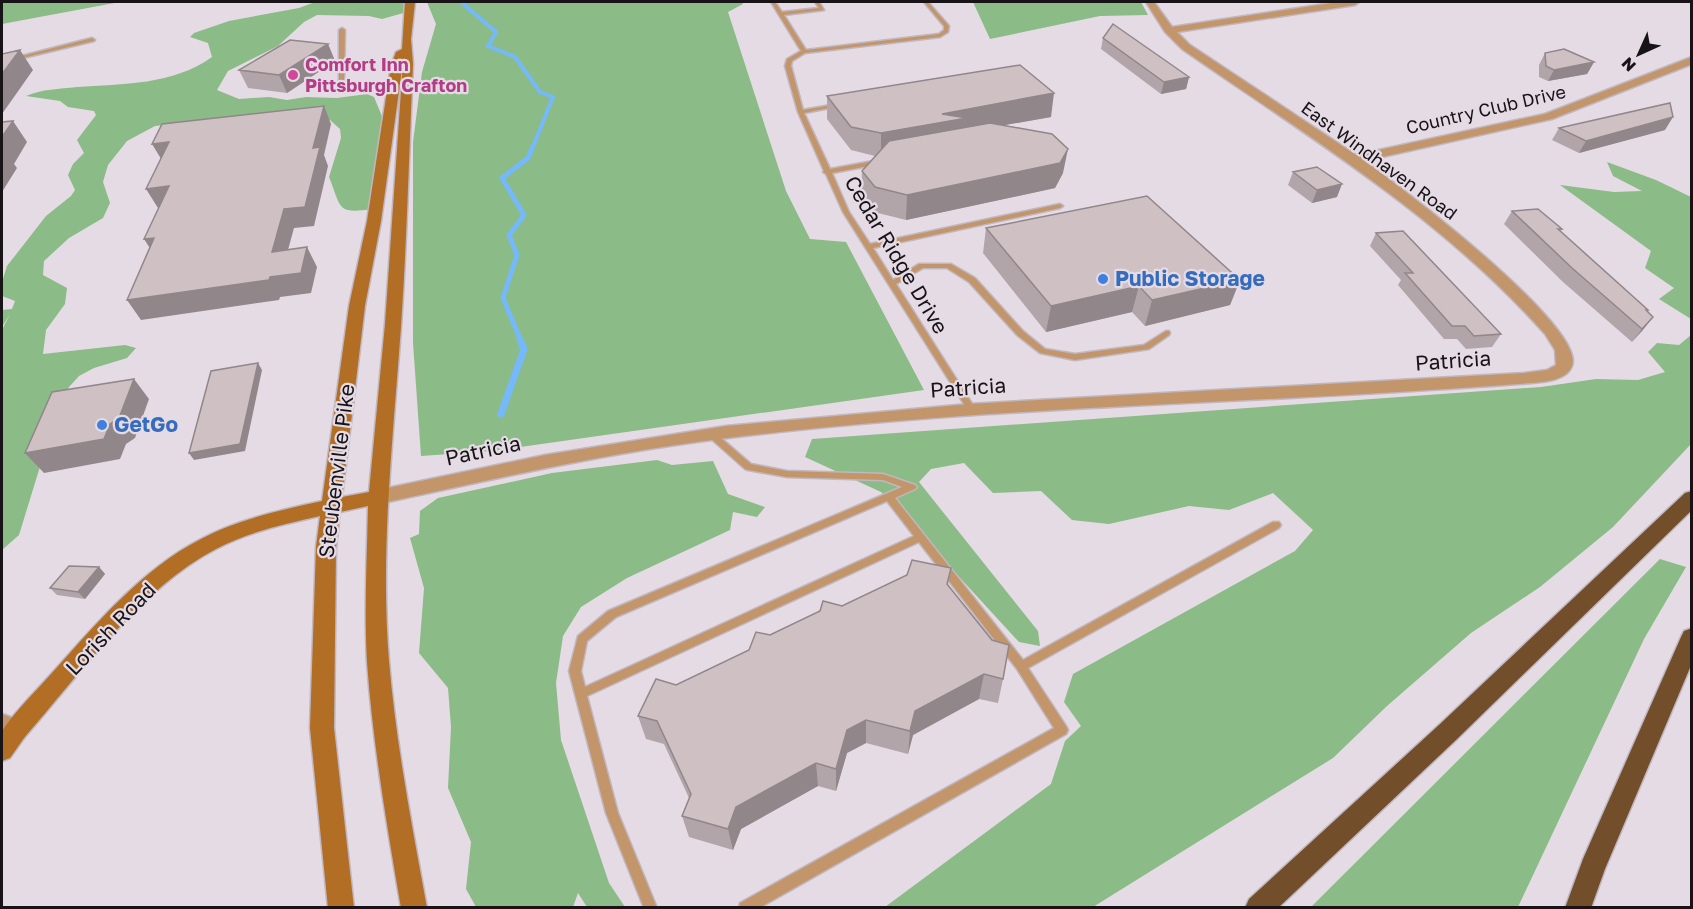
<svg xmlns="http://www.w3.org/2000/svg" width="1693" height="909" viewBox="0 0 1693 909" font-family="'Golos Text',sans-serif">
<rect width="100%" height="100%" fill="#e5dbe5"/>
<path fill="#8bbb86" d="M 2,2 L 120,2 L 2,24 Z
M 315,2 L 408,2 L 407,12 L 382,19 L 369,16 L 317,15 L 304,22 L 278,46 L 228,71 L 217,90 L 239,99 L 269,97 L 287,100 L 306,97 L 337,98 L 367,94 L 374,97 L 386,126 L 373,209 C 336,214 342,209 329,177 L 341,138 L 340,129 L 330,120 L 314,113 L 237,116 L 155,126 L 127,141 L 108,165 L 103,182 L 110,203 L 103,218 L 69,238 L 44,261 L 43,275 L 67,288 L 65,304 L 46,330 L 43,354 L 125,345 L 136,348 L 127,358 L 94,368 L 79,376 L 69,387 L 58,408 L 19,535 L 2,550 L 2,330 L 10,314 L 2,327 L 2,310 L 12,309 L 15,301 L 2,296 L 2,282 L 7,266 L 46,216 L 71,196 L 75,190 L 68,175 L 73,164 L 84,153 L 77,140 L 96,115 L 94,111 L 68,107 L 60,101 L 26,96 C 42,89 59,89 77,87 C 123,84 173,85 212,57 L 208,43 L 190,37 L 194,33 L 229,21 L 299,8 Z
M 427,2 L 742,2 L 743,4 L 728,12 L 786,191 L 810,239 L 846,242 L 924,390 L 492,451 L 421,456 L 413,343 L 413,142 L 422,72 L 436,24 Z
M 973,2 L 1141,2 L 1148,15 L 1100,16 L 990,39 Z
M 1607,162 L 1656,180 L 1691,197 L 1691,319 L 1659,299 L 1674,288 L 1645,268 L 1651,251 L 1560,185 L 1614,192 L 1642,191 L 1613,176 Z
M 1691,335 L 1691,444 L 1613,527 L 1540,587 L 1471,633 L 1387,706 L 1333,758 L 1093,907 L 885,907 L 1051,784 L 1065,741 L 1081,726 L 1064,702 L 1073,674 L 1295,551 L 1313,530 L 1273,493 L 1229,510 L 1189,506 L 1109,524 L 1072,520 L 1041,491 L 993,493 L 964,463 L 931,469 L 919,482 L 1038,631 L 1040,646 L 1019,642 L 881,492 L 805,457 L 812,439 L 1541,387 L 1596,379 L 1638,380 L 1665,372 L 1648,352 L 1657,343 L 1679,345 Z
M 657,460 L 672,465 L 713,461 L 728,494 L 765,507 L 757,517 L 733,512 L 730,530 L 627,578 L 581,607 L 563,636 L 556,683 L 561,740 L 609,883 L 625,907 L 587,907 L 578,893 L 573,907 L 476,907 L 466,889 L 471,842 L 448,788 L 451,727 L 448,688 L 419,653 L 424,588 L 410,538 L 419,534 L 420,511 L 438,498 L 552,473 Z
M 1660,559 L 1686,567 L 1644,639 L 1518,907 L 1311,907 Z"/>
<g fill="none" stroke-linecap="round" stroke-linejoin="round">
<path stroke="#76b9fb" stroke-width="4" d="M 461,2 L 496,32 L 488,46 L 515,57 L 540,92 L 553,97 L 532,149"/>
<path stroke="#76b9fb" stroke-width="5" d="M 521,341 L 503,298 L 517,255 L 509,235 L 524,215 L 502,178 L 528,158 L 532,148"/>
<path stroke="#76b9fb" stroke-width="7" d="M 501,414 L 524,349 L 520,340"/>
<defs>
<path id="lane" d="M 771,2 L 775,2 L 782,12 L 819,8 L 815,2 L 819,2 L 824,10 L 784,15 L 806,50 L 939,34 L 944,30 L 944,26 L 924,2 L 928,2 L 949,26 L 948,32 L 940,37 L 805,53 L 792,61 L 791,66 L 803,110 L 837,104 L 840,106 L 804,113 L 830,169 L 879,160 L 882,162 L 879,164 L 832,173 L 849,212 L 870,244 L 1060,204 L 1063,206 L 1060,208 L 873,248 L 893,280 L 919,264 L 951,264 L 975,278 L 1023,331 L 1045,349 L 1075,354 L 1144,345 L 1166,331 L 1169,331 L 1170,333 L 1169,335 L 1149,349 L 1075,360 L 1040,353 L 1017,335 L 969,282 L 947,268 L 923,268 L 896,284 L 976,410 L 975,412 L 969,412 L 843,212 L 826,174 L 823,172 L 824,171 L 798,112 L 785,66 L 787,59 L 801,51 Z
M 342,28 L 345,30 L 344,84 L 356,87 L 393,86 L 396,88 L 395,89 L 356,91 L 339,86 L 339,30 Z
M 92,38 L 95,40 L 94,41 L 2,63 L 2,61 Z
M 712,432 L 715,433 L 751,464 L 787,471 L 883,474 L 915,485 L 917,487 L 915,489 L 895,498 L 1023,660 L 1273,522 L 1279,522 L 1281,525 L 1279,528 L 1028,668 L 1066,726 L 1068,730 L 1066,734 L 759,908 L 739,908 L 740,903 L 1054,728 L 1017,669 L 919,542 L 587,696 L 618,813 L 657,908 L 644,908 L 606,813 L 569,671 L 578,636 L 608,611 L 902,487 L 883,480 L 787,477 L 748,470 L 745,469 L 709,437 L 708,435 L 709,433 ZM 887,501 L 914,536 L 585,687 L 581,671 L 587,641 L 616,617 Z"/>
<path id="street" d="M 1146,2 L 1154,2 L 1172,27 L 1339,2 L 1359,2 L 1355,5 L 1177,32 L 1190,45 L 1356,155 L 1545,114 L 1692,57 L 1692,64 L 1552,119 L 1364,161 C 1398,184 1587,328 1572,366 C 1567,380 1545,382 1532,383 C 1264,404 995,405 728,438 C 610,452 494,479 378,504 L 371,502 L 369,497 L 371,492 L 378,490 L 545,455 L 726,426 L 969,404 L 1524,373 L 1547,370 L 1556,365 L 1555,350 L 1545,334 C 1440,216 1310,138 1182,49 L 1165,32 Z
M 2,714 L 24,722 L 28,730 L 24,738 L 16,741 L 2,735 Z"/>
<path id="secondary" d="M 405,2 L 415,2 L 411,39 L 413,64 C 409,151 407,239 401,327 C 393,438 380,550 389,661 C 396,744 412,826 427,908 L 401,908 C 387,826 373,745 367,662 C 364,610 367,558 368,506 L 340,512 L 336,547 L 334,728 L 354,908 L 328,908 L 310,728 L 316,547 L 320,516 C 285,524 248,532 216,549 C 142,587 78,676 24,738 L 10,758 L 2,761 L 2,731 C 16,710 35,692 52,673 C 96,624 142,569 201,539 C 238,519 282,510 322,501 L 349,306 L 367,221 L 391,65 L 396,52 L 402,49 ZM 403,62 L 385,324 L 369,492 L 342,497 L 365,306 L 381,221 Z"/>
<path id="highway" d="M 1692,491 L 1692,510 L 1456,740 L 1278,908 L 1245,908 L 1249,899 L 1440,724 L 1685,493 Z
M 1692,628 L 1692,663 L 1605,869 L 1591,908 L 1565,908 L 1583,859 L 1681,637 L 1684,631 Z"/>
</defs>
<use href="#lane" stroke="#c0b7c0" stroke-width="3"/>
<use href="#street" stroke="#c0b7c0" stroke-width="3"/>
<use href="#secondary" stroke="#c0b7c0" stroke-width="3"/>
<use href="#highway" stroke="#c0b7c0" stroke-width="3"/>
<use href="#lane" fill="#c3956a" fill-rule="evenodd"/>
<use href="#street" fill="#c3956a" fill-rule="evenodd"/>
<use href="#secondary" fill="#b26e24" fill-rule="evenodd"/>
<use href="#highway" fill="#734e2b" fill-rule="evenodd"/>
</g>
<path fill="#b2a5a9" d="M 1103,38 L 1189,77 L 1186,89 L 1161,94 L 1101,49 Z
M 328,44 L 335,61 L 287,93 L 248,88 L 239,70 Z
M 1545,53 L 1594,62 L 1587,74 L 1548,81 L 1539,77 L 1539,65 Z
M 827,96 L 1051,117 L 1004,125 L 1063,173 L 1055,188 L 906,220 L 874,212 L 861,195 L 862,171 L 875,156 L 851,150 L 827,119 Z
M 1559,128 L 1665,130 L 1579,153 L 1552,140 Z
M 1293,172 L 1337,197 L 1312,203 L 1288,185 Z
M 1512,211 L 1562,229 L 1560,232 L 1648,310 L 1647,311 L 1653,317 L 1632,342 L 1563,282 L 1504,224 Z
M 986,228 L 1240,280 L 1230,305 L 1145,326 L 1132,312 L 1046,332 L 983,253 Z
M 1376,233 L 1501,334 L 1492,347 L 1466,349 L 1457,339 L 1444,339 L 1398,285 L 1401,280 L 1370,246 Z
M 99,567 L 105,574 L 85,599 L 57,595 L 50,588 Z
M 951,568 L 948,585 L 1003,679 L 998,703 L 979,699 L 913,735 L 908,754 L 866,743 L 847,753 L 836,791 L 818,786 L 741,829 L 733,850 L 689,837 L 682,816 L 689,798 L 664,744 L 646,739 L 638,716 L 676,685 L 749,650 L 770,635 L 842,606 Z"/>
<path fill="#918689" d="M 328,44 L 335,61 L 287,93 L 279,75 Z
M 20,50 L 33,70 L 2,114 L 2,74 Z
M 1594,62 L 1587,74 L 1548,81 L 1554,70 Z
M 1189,77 L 1186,89 L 1161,94 L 1164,82 Z
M 1054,93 L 1051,117 L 966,132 L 881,157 L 881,133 L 942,114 Z
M 324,106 L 331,124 L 324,155 L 328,166 L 314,226 L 294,228 L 282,272 L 272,252 L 284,209 L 313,148 Z
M 1673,117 L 1665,130 L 1579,153 L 1586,141 Z
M 13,121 L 27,142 L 14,164 L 17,168 L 2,192 L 2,137 Z
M 169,142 L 163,162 L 152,144 Z
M 1068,149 L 1063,173 L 1055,188 L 906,220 L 907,195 Z
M 1342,184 L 1337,197 L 1312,203 L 1317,190 Z
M 169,186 L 180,205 L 158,208 L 146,189 Z
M 154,238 L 157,259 L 144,239 Z
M 307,247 L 317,267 L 311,293 L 280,297 L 279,300 L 141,320 L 127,300 L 270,277 Z
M 1240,280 L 1230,305 L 1145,326 L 1152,300 Z
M 1139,286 L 1132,312 L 1046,332 L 1051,306 Z
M 1653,317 L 1643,330 L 1632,342 L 1642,329 Z
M 258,363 L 262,370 L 245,451 L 194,460 L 189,453 Z
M 134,379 L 149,399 L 135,438 L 126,444 L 120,459 L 44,473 L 25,453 Z
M 99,567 L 105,574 L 85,599 L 78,592 Z
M 984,674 L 979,699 L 913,735 L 908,754 L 910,731 L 915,711 Z
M 866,720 L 866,743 L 847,753 L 836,791 L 836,769 L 847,730 Z
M 816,763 L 818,786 L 741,829 L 733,850 L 728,829 L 736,807 Z"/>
<path fill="#cfc0c4" stroke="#918689" stroke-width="1.5" d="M 1113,24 L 1189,77 L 1164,82 L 1103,38 Z
M 290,40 L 328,44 L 279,75 L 239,70 Z
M 1564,49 L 1594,62 L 1554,70 L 1546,66 L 1545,53 Z
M 20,50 L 2,74 L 2,54 Z
M 1020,65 L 1054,93 L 942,114 L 967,118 L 881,133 L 851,127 L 827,96 Z
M 1670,103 L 1673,117 L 1586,141 L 1559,128 Z
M 324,106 L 313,148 L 320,147 L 305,207 L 284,209 L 272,252 L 307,247 L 301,273 L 270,277 L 269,280 L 127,300 L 154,238 L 144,239 L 169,186 L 146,189 L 169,142 L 152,144 L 162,124 Z
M 13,121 L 2,137 L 2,122 Z
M 990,123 L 1052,134 L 1068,149 L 1060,163 L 907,195 L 875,187 L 862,171 L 889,141 Z
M 1317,167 L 1342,184 L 1317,190 L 1293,172 Z
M 1147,196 L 1240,280 L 1152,300 L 1139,286 L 1051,306 L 986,228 Z
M 1538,209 L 1562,229 L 1558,229 L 1648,310 L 1646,310 L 1653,317 L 1642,329 L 1572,268 L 1512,211 Z
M 1403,231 L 1501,334 L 1474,336 L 1465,326 L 1452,326 L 1405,273 L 1413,273 L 1376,233 Z
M 258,363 L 240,444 L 189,453 L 211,371 Z
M 134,379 L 119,418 L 110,424 L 104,439 L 25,453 L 52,392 Z
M 912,560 L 951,568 L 947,584 L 992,640 L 1009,645 L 1003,679 L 984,674 L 915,711 L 910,731 L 866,720 L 847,730 L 836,769 L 816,763 L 736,807 L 728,829 L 682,816 L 691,794 L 657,721 L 638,716 L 656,679 L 676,685 L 749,650 L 756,632 L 770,635 L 820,611 L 823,601 L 842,606 L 907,575 Z
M 69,566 L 99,567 L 78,592 L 50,588 Z"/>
<circle fill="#d1479c" stroke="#e5dbe5" stroke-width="2" cx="293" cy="75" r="6"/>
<g fill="#3f7fe0" stroke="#e5dbe5" stroke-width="2">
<circle cx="1103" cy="279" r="6"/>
<circle cx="102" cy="425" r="6"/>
</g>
<g text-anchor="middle" stroke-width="4.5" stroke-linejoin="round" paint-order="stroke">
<g font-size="18" font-weight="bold" fill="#b23c85" stroke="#e5dbe5" text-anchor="start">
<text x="305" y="71">Comfort Inn<tspan x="305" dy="21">Pittsburgh Crafton</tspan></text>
</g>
<g font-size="18" fill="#171317" stroke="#e5dbe5">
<text transform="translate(1486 110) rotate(-13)" y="6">Country Club Drive</text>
<text transform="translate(1379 161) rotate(36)" y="6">East Windhaven Road</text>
</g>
<g font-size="21" fill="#171317" stroke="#e5dbe5">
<text transform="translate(896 255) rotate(59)" y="7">Cedar Ridge Drive</text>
<text transform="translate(1453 361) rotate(-4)" y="7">Patricia</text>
<text transform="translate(968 388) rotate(-4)" y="7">Patricia</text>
<text transform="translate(483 451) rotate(-12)" y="7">Patricia</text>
<text transform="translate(337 471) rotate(-83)" y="7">Steubenville Pike</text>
<text transform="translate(111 629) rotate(-46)" y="7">Lorish Road</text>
</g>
<g font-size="21" font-weight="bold" fill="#366cbe" stroke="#e5dbe5" text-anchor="start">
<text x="1115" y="286">Public Storage</text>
<text x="114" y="432">GetGo</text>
</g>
</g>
<rect width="1693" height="909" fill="none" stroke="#171317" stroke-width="6"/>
<g transform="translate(1639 54) rotate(225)" stroke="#e5dbe5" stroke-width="4.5" paint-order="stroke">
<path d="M0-4.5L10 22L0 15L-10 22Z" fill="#171317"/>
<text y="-9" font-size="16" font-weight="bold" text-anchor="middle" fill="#171317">N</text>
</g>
</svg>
